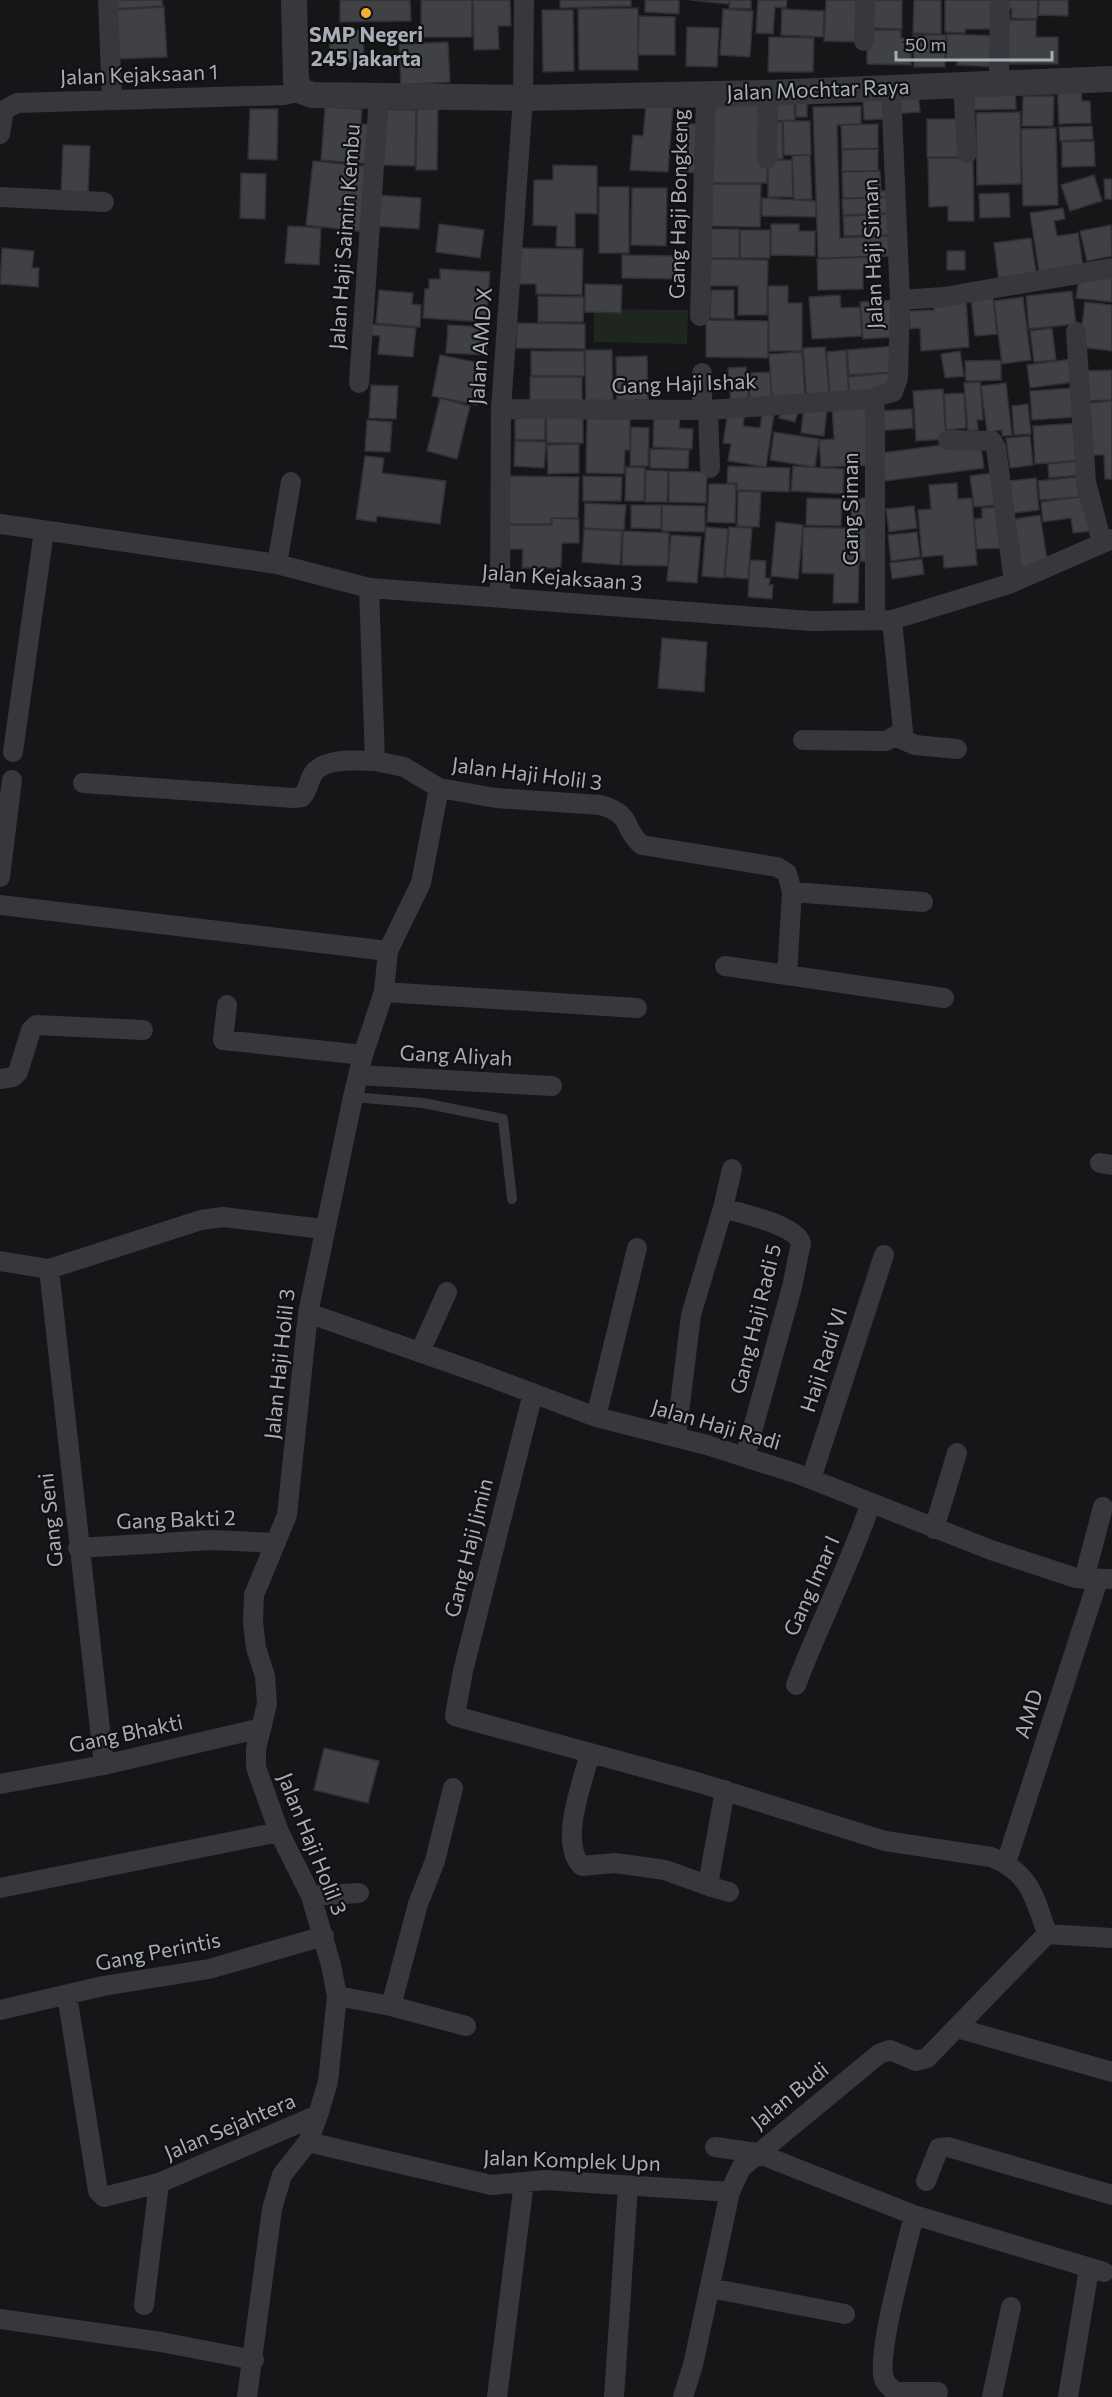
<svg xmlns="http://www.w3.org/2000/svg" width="1112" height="2397" viewBox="0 0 1112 2397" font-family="Commissioner,sans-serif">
<rect width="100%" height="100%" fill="#161618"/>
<path fill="#1e261f" d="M 594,309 L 688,310 L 687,344 L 594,342 Z"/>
<path fill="#404145" stroke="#303034" stroke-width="1.5" d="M 113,0 L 162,0 L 163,6 L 113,9 Z
M 340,0 L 410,0 L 411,21 L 340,22 Z
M 421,0 L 472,0 L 472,37 L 421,37 Z
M 473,0 L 510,0 L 511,26 L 498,26 L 499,49 L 474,50 Z
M 560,0 L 631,0 L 631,6 L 560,8 Z
M 645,0 L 679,0 L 679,14 L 645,12 Z
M 690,0 L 729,0 L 728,4 Z
M 730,0 L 751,0 L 751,9 L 729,8 Z
M 758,0 L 787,0 L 786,8 L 775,7 L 773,34 L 756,33 Z
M 826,0 L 860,0 L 858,42 L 824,41 Z
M 869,0 L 902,0 L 902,29 L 868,28 Z
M 914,0 L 941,0 L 941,34 L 913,33 Z
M 945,0 L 997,0 L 996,29 L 965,29 L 965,33 L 945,32 Z
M 1003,0 L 1038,0 L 1037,19 L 1011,18 L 1012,9 L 1003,9 Z
M 1039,0 L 1068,0 L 1068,16 L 1038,15 Z
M 164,7 L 167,57 L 117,59 L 114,10 Z
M 638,8 L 638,70 L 579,70 L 578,9 Z
M 723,9 L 753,11 L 750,57 L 720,55 Z
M 782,9 L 824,11 L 823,37 L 781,35 Z
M 542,10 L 573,10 L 574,71 L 543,72 Z
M 639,16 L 675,17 L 675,55 L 638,55 Z
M 1003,20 L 1036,20 L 1036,37 L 1058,37 L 1058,64 L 1003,64 Z
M 687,27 L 719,28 L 717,67 L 686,66 Z
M 329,30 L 363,30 L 364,62 L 330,62 Z
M 867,30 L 901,30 L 901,38 L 911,38 L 911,65 L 867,64 Z
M 947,34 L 998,36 L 997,67 L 957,65 L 957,59 L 946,59 Z
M 913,35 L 946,35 L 945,67 L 914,67 Z
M 769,37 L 814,38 L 813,72 L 768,72 Z
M 448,42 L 450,82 L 401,85 L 399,44 Z
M 1081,83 L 1082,101 L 1090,101 L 1091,123 L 1059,124 L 1057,84 Z
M 1015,87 L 1016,109 L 974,110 L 974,88 Z
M 918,91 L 920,112 L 894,114 L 893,93 Z
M 796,95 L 807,95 L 807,117 L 796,117 Z
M 770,96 L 794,96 L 795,120 L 770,121 Z
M 1023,96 L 1054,96 L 1053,126 L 1022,126 Z
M 884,99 L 885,119 L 864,120 L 863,100 Z
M 710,100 L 767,100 L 767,183 L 710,183 Z
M 646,105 L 673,106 L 668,172 L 630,170 L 633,135 L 643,136 Z
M 861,106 L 861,124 L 837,125 L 840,238 L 892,236 L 893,256 L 818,258 L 813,107 Z
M 325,107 L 362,109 L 361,124 L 372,125 L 369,164 L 321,160 Z
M 250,109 L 278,109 L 277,160 L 248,159 Z
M 383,109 L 416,110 L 415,166 L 382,165 Z
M 417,109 L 438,109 L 437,170 L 416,170 Z
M 1020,112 L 1021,184 L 977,185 L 976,113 Z
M 927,119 L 960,119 L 961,157 L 927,157 Z
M 783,121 L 810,121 L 811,155 L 784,155 Z
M 768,122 L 782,122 L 783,159 L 768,159 Z
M 678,124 L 703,124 L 702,173 L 678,172 Z
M 878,124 L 878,148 L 842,149 L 841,125 Z
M 1092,126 L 1093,139 L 1060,141 L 1059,127 Z
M 1056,128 L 1058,205 L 1023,206 L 1021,129 Z
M 1094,141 L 1095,166 L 1062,167 L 1062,142 Z
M 63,145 L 90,146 L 88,194 L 61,193 Z
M 878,149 L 878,171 L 842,171 L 842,150 Z
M 810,155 L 812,199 L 794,200 L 792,156 Z
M 928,158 L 973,158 L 974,221 L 948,221 L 948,206 L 929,207 Z
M 768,160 L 792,160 L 793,197 L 768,197 Z
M 313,161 L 373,167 L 365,232 L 306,225 Z
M 553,165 L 597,166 L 597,214 L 575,213 L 575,247 L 556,246 L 557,226 L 533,225 L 534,180 L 553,180 Z
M 880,171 L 881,191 L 888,190 L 889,197 L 843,198 L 842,172 Z
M 241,173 L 266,174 L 265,219 L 240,218 Z
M 1094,175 L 1102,201 L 1070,211 L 1061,185 Z
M 1104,179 L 1112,179 L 1112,199 L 1105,199 Z
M 708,184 L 761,184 L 760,227 L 707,226 Z
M 599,187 L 629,187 L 629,253 L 599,253 Z
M 632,188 L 667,188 L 666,246 L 631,245 Z
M 1009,193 L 1010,217 L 980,218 L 979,194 Z
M 377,195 L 421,198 L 419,229 L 375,226 Z
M 890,197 L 891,213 L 843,215 L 842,199 Z
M 762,198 L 816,201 L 816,217 L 762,216 Z
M 1063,208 L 1065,219 L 1054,221 L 1057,236 L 1078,233 L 1084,272 L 1040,278 L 1030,213 Z
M 891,214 L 892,235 L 844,236 L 843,216 Z
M 439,224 L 484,230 L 480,258 L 436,252 Z
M 771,224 L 799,224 L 799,231 L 815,231 L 815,256 L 771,255 Z
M 1111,225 L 1112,256 L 1087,261 L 1080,231 Z
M 288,226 L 321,228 L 319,265 L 285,263 Z
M 710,229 L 739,229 L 739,258 L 710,258 Z
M 740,230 L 770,230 L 770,258 L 740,258 Z
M 1031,238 L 1037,278 L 999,283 L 994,243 Z
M 2,248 L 34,251 L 32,268 L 39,268 L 38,287 L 0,284 Z
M 517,248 L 583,249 L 582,295 L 536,294 L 536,284 L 517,284 Z
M 947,251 L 965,251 L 965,270 L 947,270 Z
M 622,255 L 681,256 L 680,279 L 622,278 Z
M 873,257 L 874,269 L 863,269 L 863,289 L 818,290 L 817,259 Z
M 710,259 L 768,260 L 767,315 L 738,315 L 738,286 L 710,286 Z
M 440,269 L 490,272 L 486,322 L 423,318 L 425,289 L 429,289 L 429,279 L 440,279 Z
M 1112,272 L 1112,302 L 1076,298 L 1078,284 Z
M 585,284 L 622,285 L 621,313 L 585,312 Z
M 768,286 L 788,286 L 788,303 L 802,303 L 802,351 L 769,351 Z
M 379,290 L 413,293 L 412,304 L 421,305 L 420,327 L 376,323 Z
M 711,290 L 734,290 L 734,319 L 710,318 Z
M 1072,291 L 1076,324 L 1029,329 L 1026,296 Z
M 840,295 L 841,308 L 860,307 L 862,336 L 812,339 L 809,297 Z
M 538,296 L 584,297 L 583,322 L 538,322 Z
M 993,297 L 997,334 L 975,336 L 971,300 Z
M 1023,297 L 1031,360 L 1002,364 L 994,301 Z
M 966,298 L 969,347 L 921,351 L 920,328 L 910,329 L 909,311 L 934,310 L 934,300 Z
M 894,300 L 897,337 L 863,339 L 860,302 Z
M 1085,302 L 1112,305 L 1112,351 L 1079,347 Z
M 706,320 L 768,321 L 768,358 L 706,357 Z
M 517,323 L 585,324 L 585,349 L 516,348 Z
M 369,324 L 416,328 L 413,357 L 378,354 L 380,336 L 368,335 Z
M 448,325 L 487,327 L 486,355 L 446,353 Z
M 1052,328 L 1056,360 L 1034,362 L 1030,331 Z
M 895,346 L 897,372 L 849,375 L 847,350 Z
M 825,347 L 830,400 L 807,402 L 803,348 Z
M 585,350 L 612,350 L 613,409 L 586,409 Z
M 846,350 L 849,398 L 830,399 L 827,352 Z
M 531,351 L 584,351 L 585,376 L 531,376 Z
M 960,351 L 964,376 L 945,378 L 941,354 Z
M 802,352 L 805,399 L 772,402 L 769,354 Z
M 440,355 L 485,364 L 477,405 L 432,396 Z
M 647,356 L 648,400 L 635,400 L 636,409 L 617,404 L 616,357 Z
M 1072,359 L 1074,382 L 1030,388 L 1027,365 Z
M 1001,360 L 1001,380 L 966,381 L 965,361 Z
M 746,367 L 749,402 L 731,404 L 728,368 Z
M 1112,370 L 1112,400 L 1085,401 L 1084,371 Z
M 770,372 L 772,397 L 750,399 L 747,373 Z
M 890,373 L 892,391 L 850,395 L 848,377 Z
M 530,377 L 582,377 L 582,408 L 530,407 Z
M 980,382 L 983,420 L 977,420 L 978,430 L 968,431 L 964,383 Z
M 1006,383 L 1012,435 L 1002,436 L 1002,430 L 987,432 L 981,386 Z
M 371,385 L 398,386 L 396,419 L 369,418 Z
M 1074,388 L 1076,417 L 1032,420 L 1030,391 Z
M 943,389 L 946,439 L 916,441 L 913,391 Z
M 964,393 L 966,428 L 946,430 L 944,394 Z
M 440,398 L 470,406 L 457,459 L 427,451 Z
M 1112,401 L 1112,479 L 1105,479 L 1104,455 L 1092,455 L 1089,403 Z
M 783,404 L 799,409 L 795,422 L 779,418 Z
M 1028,404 L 1031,434 L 1014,435 L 1012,406 Z
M 804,405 L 827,409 L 824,436 L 801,433 Z
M 868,405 L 871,465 L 821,467 L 819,440 L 834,439 L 832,406 Z
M 912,409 L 913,428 L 880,431 L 878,411 Z
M 728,411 L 745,413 L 743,426 L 760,428 L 762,414 L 774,415 L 766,467 L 728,461 L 731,444 L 723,443 Z
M 654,413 L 680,414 L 679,428 L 693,429 L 692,449 L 653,447 Z
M 587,414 L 630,415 L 630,450 L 625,450 L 624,474 L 586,473 Z
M 546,415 L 583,415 L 583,443 L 547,443 Z
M 515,418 L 545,418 L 545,440 L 515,440 Z
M 367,420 L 392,422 L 390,452 L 365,451 Z
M 1080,423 L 1083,460 L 1035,464 L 1033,426 Z
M 631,427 L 649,428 L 648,466 L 630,466 Z
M 774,432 L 819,439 L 815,467 L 770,460 Z
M 1030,436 L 1033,465 L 1010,468 L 1006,438 Z
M 980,440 L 984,468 L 885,481 L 881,453 Z
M 515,441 L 546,442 L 544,468 L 514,466 Z
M 579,444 L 579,473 L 548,474 L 547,445 Z
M 650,449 L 689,450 L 688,469 L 650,468 Z
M 365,456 L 384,458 L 382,473 L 446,481 L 440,524 L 377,516 L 376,522 L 356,519 Z
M 1080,461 L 1081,475 L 1049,478 L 1048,464 Z
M 728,466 L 790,468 L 789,492 L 737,490 L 737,483 L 727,483 Z
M 793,466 L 844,469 L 843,494 L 791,491 Z
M 626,467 L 645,468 L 644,501 L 625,501 Z
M 646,470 L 668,471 L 667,502 L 645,502 Z
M 669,471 L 707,472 L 706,503 L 669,502 Z
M 992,473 L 996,505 L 974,507 L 970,476 Z
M 509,476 L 579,477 L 578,518 L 551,518 L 551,524 L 509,524 Z
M 583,476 L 622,477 L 621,501 L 583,501 Z
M 1077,477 L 1079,497 L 1040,500 L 1038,481 Z
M 1036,478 L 1039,510 L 1013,513 L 1009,481 Z
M 957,483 L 958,499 L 972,498 L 977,565 L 944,568 L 943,555 L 922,557 L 918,510 L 931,509 L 929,485 Z
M 709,484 L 736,484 L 735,523 L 707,522 Z
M 738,491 L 761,492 L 759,527 L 737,526 Z
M 1086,496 L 1091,531 L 1073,533 L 1071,518 L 1043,522 L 1041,502 Z
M 807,498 L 842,499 L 841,526 L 806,525 Z
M 852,498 L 873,498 L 872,521 L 851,521 Z
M 585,503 L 626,505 L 624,530 L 584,528 Z
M 631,505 L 661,505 L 661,529 L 631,528 Z
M 662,505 L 705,506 L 705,532 L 662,531 Z
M 914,506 L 917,528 L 889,532 L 886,509 Z
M 998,507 L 1002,548 L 977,549 L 974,519 L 982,518 L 982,508 Z
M 1040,515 L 1048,565 L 1017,569 L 1009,520 Z
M 552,518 L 579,519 L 579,543 L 562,543 L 561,568 L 522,568 L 523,549 L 509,549 L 509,525 L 552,525 Z
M 776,522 L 803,525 L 798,579 L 771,576 Z
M 706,527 L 728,529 L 724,578 L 702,576 Z
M 729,527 L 752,528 L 748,579 L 725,577 Z
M 803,527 L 874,529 L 874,562 L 859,561 L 858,603 L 833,603 L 834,574 L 802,573 Z
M 584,529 L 622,531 L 620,565 L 582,562 Z
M 623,531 L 669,533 L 668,566 L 622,565 Z
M 917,532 L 920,557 L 891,561 L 888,535 Z
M 671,535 L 701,537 L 697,583 L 667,581 Z
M 922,559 L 924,574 L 892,579 L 890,563 Z
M 750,560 L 766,561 L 765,578 L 770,578 L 769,585 L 773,585 L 772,599 L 748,597 Z
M 662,638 L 707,642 L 704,692 L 658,688 Z
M 324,1748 L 379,1761 L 368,1803 L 314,1790 Z"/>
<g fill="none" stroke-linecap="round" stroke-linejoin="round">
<path stroke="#37383d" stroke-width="10" d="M 353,1097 L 423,1103 L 503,1119 L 512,1199"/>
<path stroke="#37383d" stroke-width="20" d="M 108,0 L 112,99
M 864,41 L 865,0
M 999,82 L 1000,0
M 963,84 L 967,153
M 0,134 L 4,110 L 17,103 L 284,95 L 301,91
M 767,159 L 768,93
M 0,197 L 104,202
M 900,300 L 944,297 L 1112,268
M 700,316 L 706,94
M 1076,332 L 1086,482 L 1102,543
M 359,383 L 379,95
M 869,399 L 874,403 L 875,412 L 875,620
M 501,409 L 708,410 L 869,399 L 893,392 L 898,378 L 900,300 L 891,89
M 702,410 L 702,373
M 708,410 L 710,468
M 948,440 L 992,441 L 996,448 L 1014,582
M 0,524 L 277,564 L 369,588 L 811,621 L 892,620 L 1009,584 L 1112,539
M 277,564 L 291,482
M 369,588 L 375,761 L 404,767 L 439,788
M 500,598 L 501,409 L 523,98 L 524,0
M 897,737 L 915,745 L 957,749
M 803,740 L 886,741 L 903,731 L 892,620
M 13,752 L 44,531
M 83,783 L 294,798 L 302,797 C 309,789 309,778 315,771 C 330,757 357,761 375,761
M 0,877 L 12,780
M 792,892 L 923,902
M 0,905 L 388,951
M 725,966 L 944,998
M 384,992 L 637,1008
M 227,1005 L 223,1040 L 363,1055
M 358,1075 L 552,1086
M 0,1079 L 13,1077 L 18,1072 L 31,1030 L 36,1025 L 143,1030
M 1100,1163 L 1112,1165
M 723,1208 C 742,1214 795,1224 801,1243 L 792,1287 L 745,1457
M 0,1261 L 49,1269 L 201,1220 L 223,1217 L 323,1229
M 49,1269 L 104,1765
M 308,1313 L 479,1373 L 596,1417 L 707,1445 L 798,1474 L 991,1550 L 1076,1578 L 1112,1579
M 420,1352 L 447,1292
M 533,1393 L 463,1671 L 455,1716 L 700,1783 L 885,1841 L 991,1857 C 1030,1872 1035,1898 1047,1934
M 596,1417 L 637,1248
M 676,1437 L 691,1315 L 723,1208 L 732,1169
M 811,1479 L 884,1255
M 934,1529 L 957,1453
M 78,1548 L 211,1540 L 276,1543
M 1084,1579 L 1103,1507
M 796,1685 C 819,1624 849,1567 870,1505
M 590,1753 C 583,1782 558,1843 582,1866 L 615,1863 L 665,1870 L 712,1887
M 0,1784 L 104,1765 L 261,1728
M 725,1790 L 709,1879 L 712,1887 L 729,1892
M 1006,1863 L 1098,1580
M 0,1888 L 279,1832
M 311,1896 L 359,1893
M 1047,1934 L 1112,1938
M 67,1995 L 98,2191 L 104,2197 L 159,2183 L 318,2115
M 337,1996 L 391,2006 L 466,2026
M 391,2006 L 418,1904 L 435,1861 L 453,1788
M 0,2010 L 103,1986 L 209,1969 L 324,1936
M 957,2028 L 1112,2072
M 308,2142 L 491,2185 L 545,2180 L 730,2192
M 715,2147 L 757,2153 L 914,2215 L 1104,2272
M 926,2181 L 939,2148 L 948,2147 L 1112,2195
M 914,2215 C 907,2246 876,2353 884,2379 C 886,2385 891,2388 896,2392 L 938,2392
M 710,2288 L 845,2314
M 144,2305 L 159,2183
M 0,2319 L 161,2342 L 254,2360
M 247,2397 L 272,2209 L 282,2175 L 308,2142 L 318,2115 L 328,2082 L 337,1996 L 331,1965 L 311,1896 L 279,1832 L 256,1767 L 256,1749 L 267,1704 L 265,1676 L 256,1648 L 253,1622 L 254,1595 L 287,1515 L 308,1313 L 353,1097 L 363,1055 L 384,992 L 388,951 L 421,883 L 439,788 L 496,798 L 600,805 C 634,814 622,829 642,845 L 777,867 L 787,873 L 792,892 L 787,975
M 497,2397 L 524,2182
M 614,2397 L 628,2186
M 683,2397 L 693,2365 L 730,2192 L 741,2168 L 879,2054 L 890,2050 L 916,2061 L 927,2058 L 1047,1934
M 992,2397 L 1011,2307
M 1068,2397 L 1089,2269"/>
<path stroke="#37383d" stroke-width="26" d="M 294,0 L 296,81 L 301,91 L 312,95 L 523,98 L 768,93 L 1112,79"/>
</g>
<circle fill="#f2b134" stroke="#111113" stroke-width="2" cx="366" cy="13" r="6"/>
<g text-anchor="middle" stroke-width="4.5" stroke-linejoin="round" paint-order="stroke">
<g font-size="21" font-weight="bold" fill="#a8adb8" stroke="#111113">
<text x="366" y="42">SMP Negeri<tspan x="366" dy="24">245 Jakarta</tspan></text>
</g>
<g font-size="21" fill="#a8adb8" stroke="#111113">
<text transform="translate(139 75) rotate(-2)" y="7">Jalan Kejaksaan 1</text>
<text transform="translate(818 90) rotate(-2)" y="7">Jalan Mochtar Raya</text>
<text transform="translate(679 204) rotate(-89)" y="7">Gang Haji Bongkeng</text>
<text transform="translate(345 237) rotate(-86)" y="7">Jalan Haji Saimin Kembu</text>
<text transform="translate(873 254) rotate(-92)" y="7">Jalan Haji Siman</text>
<text transform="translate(481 346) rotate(-86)" y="7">Jalan AMD X</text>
<text transform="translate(684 384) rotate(-2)" y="7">Gang Haji Ishak</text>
<text transform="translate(851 509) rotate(-90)" y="7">Gang Siman</text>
<text transform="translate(562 578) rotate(4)" y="7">Jalan Kejaksaan 3</text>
<text transform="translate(527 774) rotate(7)" y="7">Jalan Haji Holil 3</text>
<text transform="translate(456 1056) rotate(3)" y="7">Gang Aliyah</text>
<text transform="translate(756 1319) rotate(-76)" y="7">Gang Haji Radi 5</text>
<text transform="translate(824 1360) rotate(-72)" y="7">Haji Radi VI</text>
<text transform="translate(280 1364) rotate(-84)" y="7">Jalan Haji Holil 3</text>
<text transform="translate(716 1425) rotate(16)" y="7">Jalan Haji Radi</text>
<text transform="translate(51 1520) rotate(-96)" y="7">Gang Seni</text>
<text transform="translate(176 1520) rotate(-2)" y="7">Gang Bakti 2</text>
<text transform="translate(469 1548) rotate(-76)" y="7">Gang Haji Jimin</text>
<text transform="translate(812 1586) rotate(-66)" y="7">Gang Imar I</text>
<text transform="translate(1029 1714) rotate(-72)" y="7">AMD</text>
<text transform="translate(126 1734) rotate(-12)" y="7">Gang Bhakti</text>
<text transform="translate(312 1844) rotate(68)" y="7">Jalan Haji Holil 3</text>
<text transform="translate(158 1952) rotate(-11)" y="7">Gang Perintis</text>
<text transform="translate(790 2096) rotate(-39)" y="7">Jalan Budi</text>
<text transform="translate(230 2127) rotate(-23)" y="7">Jalan Sejahtera</text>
<text transform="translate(572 2161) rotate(2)" y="7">Jalan Komplek Upn</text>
</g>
</g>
<path d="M896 51v9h156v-9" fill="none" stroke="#a8adb8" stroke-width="3"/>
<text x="905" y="51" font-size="18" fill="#a8adb8" stroke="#111113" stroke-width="4.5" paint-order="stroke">50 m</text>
</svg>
